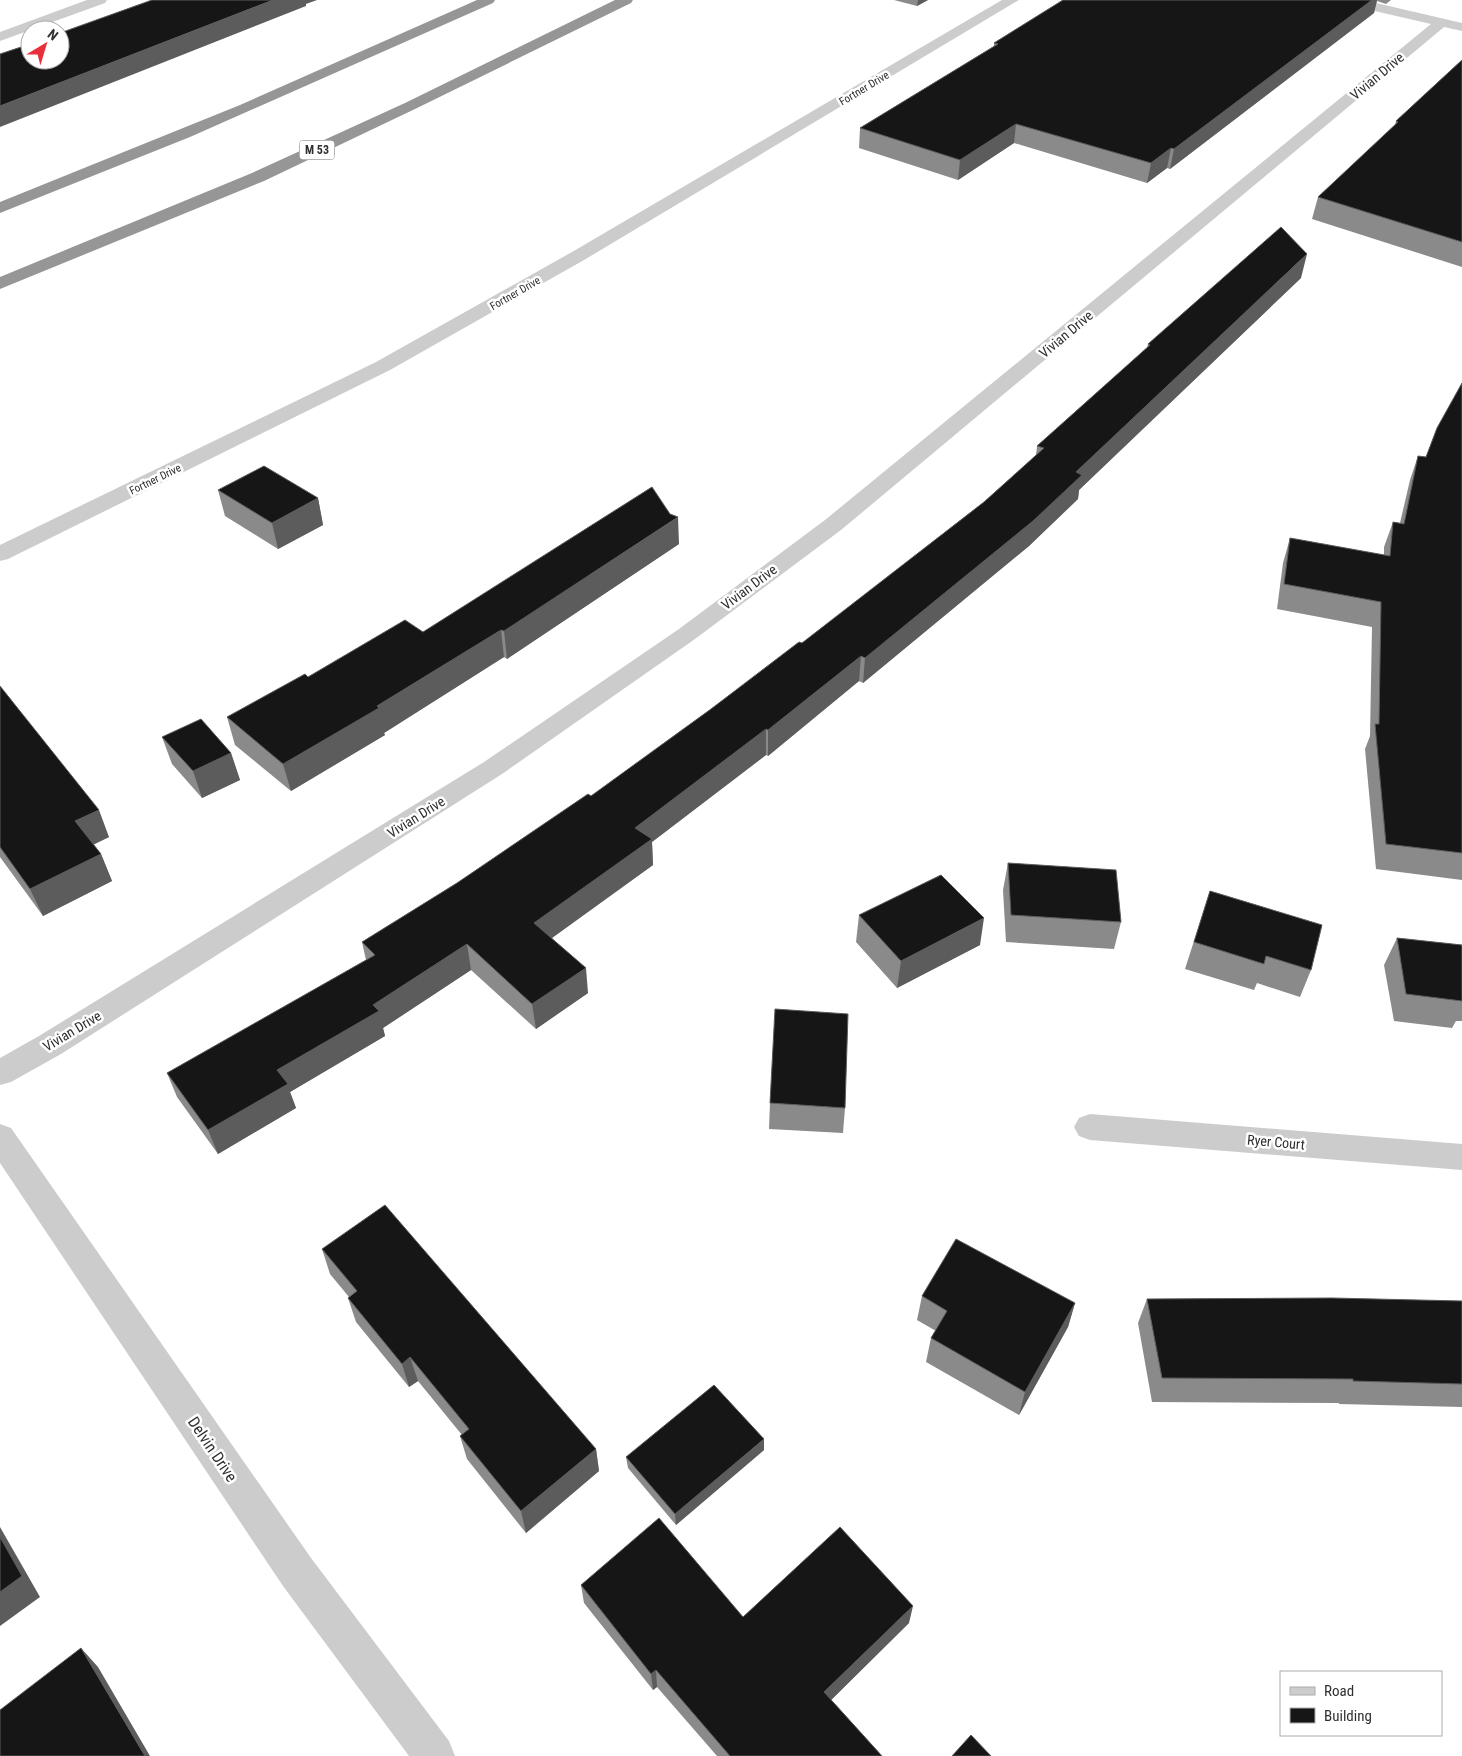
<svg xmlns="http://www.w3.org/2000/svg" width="1462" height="1756" viewBox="0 0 1462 1756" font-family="'Roboto Condensed',sans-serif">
<rect width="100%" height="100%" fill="#fff"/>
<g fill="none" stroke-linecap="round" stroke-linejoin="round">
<path fill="#ccc" fill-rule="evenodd" d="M 87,0 L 107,0 L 105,3 L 0,41 L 0,32 Z
M 1002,0 L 1019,0 L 584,260 L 390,370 L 8,559 L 0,561 L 0,545 L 376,362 L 572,252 Z
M 1338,0 L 1363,0 L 1462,23 L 1462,31 L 1444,27 L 841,530 L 695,639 L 502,774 L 61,1054 L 11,1082 L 0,1085 L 0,1058 L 39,1036 L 484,762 L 679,629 L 825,520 L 1431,24 L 1340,3 Z
M 1090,1114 L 1462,1144 L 1462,1170 L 1090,1140 L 1079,1136 L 1074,1127 L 1079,1118 Z
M 0,1124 L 11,1128 L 311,1558 L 449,1741 L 455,1756 L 409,1756 L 283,1586 L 0,1163 Z"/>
<path fill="#969696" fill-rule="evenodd" d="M 477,0 L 495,0 L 493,3 L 190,137 L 0,213 L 0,202 L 240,105 Z
M 615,0 L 633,0 L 631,3 L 415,109 L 264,181 L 0,289 L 0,277 L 252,173 L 405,103 Z"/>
</g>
<path fill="#8a8a8a" d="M 894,0 L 928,0 L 917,6 Z
M 1063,0 L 1391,0 L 1386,4 L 1377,1 L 1374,13 L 1170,169 L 1167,168 L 1147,183 L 1014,143 L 958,180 L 859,148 L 860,128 L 994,46 L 994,43 Z
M 1462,60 L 1462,267 L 1312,219 L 1318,197 L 1395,125 L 1396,121 Z
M 1301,278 L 1079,490 L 1078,499 L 1029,546 L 863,683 L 859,681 L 768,756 L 766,755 L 652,842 L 653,865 L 552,938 L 588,993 L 536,1029 L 471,970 L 383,1028 L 385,1036 L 290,1092 L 296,1108 L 218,1154 L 177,1097 L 167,1073 L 366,960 L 362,942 L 457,883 L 591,796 L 802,643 L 984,502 L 1036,456 L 1037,446 L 1147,348 L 1148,344 Z
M 1462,383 L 1462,880 L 1376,869 L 1365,749 L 1370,736 L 1372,627 L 1277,609 L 1283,563 L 1290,538 L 1384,555 L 1384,547 L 1393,522 L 1400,523 L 1410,480 L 1418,456 L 1426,457 Z
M 218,490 L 318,498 L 323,525 L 278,549 L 225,516 Z
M 679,544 L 507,659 L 504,657 L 384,733 L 385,735 L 291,791 L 235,745 L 227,717 L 308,677 L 423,632 Z
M 0,686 L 109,837 L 93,845 L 101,854 L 112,881 L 43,916 L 0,857 Z
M 162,737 L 231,753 L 240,780 L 202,798 L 172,764 Z
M 1008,863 L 1121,922 L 1114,949 L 1006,942 L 1003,890 Z
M 1210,891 L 1311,970 L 1300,997 L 1257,983 L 1254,990 L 1185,969 Z
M 859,915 L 980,945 L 897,988 L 856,942 Z
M 1397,938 L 1462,945 L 1462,1021 L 1456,1021 L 1452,1028 L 1394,1021 L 1384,965 Z
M 770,1103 L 845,1108 L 843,1133 L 769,1129 Z
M 322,1249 L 596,1449 L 599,1471 L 526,1533 L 467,1459 L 460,1436 L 462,1435 L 418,1381 L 409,1387 L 356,1322 L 348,1298 L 349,1297 L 330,1274 Z
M 922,1296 L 1075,1303 L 1068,1327 L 1019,1415 L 926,1362 L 931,1338 L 936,1331 L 917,1320 Z
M 1147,1299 L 1462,1301 L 1462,1407 L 1339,1404 L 1339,1403 L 1152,1402 L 1138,1323 Z
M 764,1450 L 676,1525 L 628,1468 L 626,1457 Z
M 581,1585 L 743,1617 L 909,1623 L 831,1700 L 882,1756 L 717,1756 L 657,1687 L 653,1690 L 584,1603 Z"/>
<path fill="#5c5c5c" d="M 273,0 L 317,0 L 306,4 L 306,6 L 0,127 L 0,106 Z
M 918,0 L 928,0 L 917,6 Z
M 1372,0 L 1377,0 L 1374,13 L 1170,169 L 1174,149 Z
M 1016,124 L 1014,143 L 958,180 L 960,160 Z
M 1171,148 L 1167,168 L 1147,183 L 1151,163 Z
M 1307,254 L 1301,278 L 1079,490 L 1078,499 L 1029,546 L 863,683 L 865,658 L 1076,472 Z
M 318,498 L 323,525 L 278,549 L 272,523 Z
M 678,517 L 679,544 L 507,659 L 504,631 Z
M 501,630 L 504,657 L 384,733 L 385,735 L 291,791 L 283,764 Z
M 861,656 L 859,681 L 768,756 L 768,730 Z
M 766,729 L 766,755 L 652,842 L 653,865 L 538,948 L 534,923 L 635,828 Z
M 231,753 L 240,780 L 202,798 L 193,771 Z
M 99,810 L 109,837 L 86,848 L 75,821 Z
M 101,854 L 112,881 L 43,916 L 30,889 Z
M 984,918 L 980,945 L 897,988 L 901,961 Z
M 467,944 L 471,970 L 383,1028 L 385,1036 L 290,1092 L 296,1108 L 218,1154 L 208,1130 L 277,1070 L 373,1005 Z
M 586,968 L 588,993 L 536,1029 L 532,1004 Z
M 1075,1303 L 1068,1327 L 1019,1415 L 1025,1392 Z
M 410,1357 L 418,1381 L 409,1387 L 402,1364 Z
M 764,1439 L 764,1450 L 676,1525 L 675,1514 Z
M 596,1449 L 599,1471 L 526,1533 L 521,1511 Z
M 0,1527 L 40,1597 L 0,1626 Z
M 913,1606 L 909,1623 L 822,1709 L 824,1692 Z
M 81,1648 L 98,1667 L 150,1756 L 145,1756 Z
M 656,1670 L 657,1687 L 653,1690 L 651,1674 Z"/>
<path fill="#161616" stroke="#5c5c5c" d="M 152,0 L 273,0 L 0,106 L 0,54 L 30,44 L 30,60 L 60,60 L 60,33 Z
M 1063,0 L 1372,0 L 1174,149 L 1171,148 L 1151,163 L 1016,124 L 960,160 L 860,128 L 998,44 L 994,43 Z
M 1462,60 L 1462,242 L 1318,197 L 1398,122 L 1396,121 Z
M 1281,227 L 1307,254 L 1076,472 L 1082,475 L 1033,521 L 865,658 L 861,656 L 768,730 L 766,729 L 635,828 L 652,839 L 534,923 L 586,968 L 532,1004 L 467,944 L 373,1005 L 379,1011 L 277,1070 L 288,1084 L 208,1130 L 167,1073 L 375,955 L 362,942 L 457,883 L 588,794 L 591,796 L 711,709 L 799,642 L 802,643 L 984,502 L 1044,448 L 1037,446 L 1150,345 L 1148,344 Z
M 1462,383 L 1462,853 L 1386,844 L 1375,724 L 1379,724 L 1381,602 L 1284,584 L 1290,538 L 1390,556 L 1393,522 L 1404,524 L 1418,456 L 1426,457 L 1437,428 Z
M 264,466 L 318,498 L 272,523 L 218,490 Z
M 652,487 L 670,514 L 678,517 L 504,631 L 501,630 L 377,706 L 379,708 L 283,764 L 227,717 L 305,674 L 308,677 L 405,620 L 423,632 Z
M 0,686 L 99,810 L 75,821 L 101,854 L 30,889 L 0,847 Z
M 201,719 L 231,753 L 193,771 L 162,737 Z
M 1008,863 L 1116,870 L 1121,922 L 1011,915 Z
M 941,875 L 984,918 L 901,961 L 859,915 Z
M 1210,891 L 1322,925 L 1311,970 L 1266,956 L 1264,964 L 1194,942 Z
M 1397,938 L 1462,945 L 1462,1001 L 1406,994 Z
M 775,1009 L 848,1014 L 845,1108 L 770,1103 Z
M 385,1205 L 596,1449 L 521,1511 L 460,1436 L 469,1429 L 410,1357 L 402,1364 L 348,1298 L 357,1291 L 322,1249 Z
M 956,1239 L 1075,1303 L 1025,1392 L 931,1338 L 947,1311 L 922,1296 Z
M 1332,1298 L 1462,1301 L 1462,1384 L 1353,1381 L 1353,1379 L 1162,1378 L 1147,1299 Z
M 714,1385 L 764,1439 L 675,1514 L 626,1457 Z
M 659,1518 L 743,1617 L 840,1527 L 913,1606 L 824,1692 L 882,1756 L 730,1756 L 656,1670 L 651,1674 L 581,1585 Z
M 0,1537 L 22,1576 L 0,1592 Z
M 81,1648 L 145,1756 L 0,1756 L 0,1710 Z
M 971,1735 L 991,1756 L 952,1756 Z"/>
<g text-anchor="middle" stroke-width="5" stroke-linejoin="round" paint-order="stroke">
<g font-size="11" fill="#2f2f2f" stroke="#fff">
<text transform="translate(864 88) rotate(-31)" y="4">Fortner Drive</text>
<text transform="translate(515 293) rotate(-30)" y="4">Fortner Drive</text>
<text transform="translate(155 479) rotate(-26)" y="4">Fortner Drive</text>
</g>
<rect fill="#fff" stroke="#6d6d6d" stroke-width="1" x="299.5" y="140.5" width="35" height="19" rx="4"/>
<g font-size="12" font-weight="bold" fill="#2f2f2f">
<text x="317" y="154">M 53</text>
</g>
<g font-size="14" fill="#2f2f2f" stroke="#fff">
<text transform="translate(1377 76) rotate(-40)" y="5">Vivian Drive</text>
<text transform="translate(1066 334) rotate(-40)" y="5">Vivian Drive</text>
<text transform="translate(749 587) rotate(-37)" y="5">Vivian Drive</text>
<text transform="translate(416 817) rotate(-32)" y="5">Vivian Drive</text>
<text transform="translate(72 1031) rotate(-31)" y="5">Vivian Drive</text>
<text transform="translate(1276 1142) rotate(5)" y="5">Ryer Court</text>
</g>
<g font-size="16" fill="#2f2f2f" stroke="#fff">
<text transform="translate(213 1449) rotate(56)" y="6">Delvin Drive</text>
</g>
</g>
<rect x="1280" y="1671" width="162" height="65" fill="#ffffff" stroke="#acacac"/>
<rect x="1290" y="1687" width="25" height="8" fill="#cccccc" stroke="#acacac"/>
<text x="1324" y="1696" font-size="15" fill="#2f2f2f">Road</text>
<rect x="1290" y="1708" width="25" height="15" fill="#161616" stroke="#acacac"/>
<text x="1324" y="1721" font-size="15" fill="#2f2f2f">Building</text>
<g transform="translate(45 45) rotate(38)"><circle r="24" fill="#ffffff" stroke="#acacac"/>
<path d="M0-4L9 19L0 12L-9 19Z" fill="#e82f3a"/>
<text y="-8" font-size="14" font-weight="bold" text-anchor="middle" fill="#2f2f2f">N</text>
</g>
</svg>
